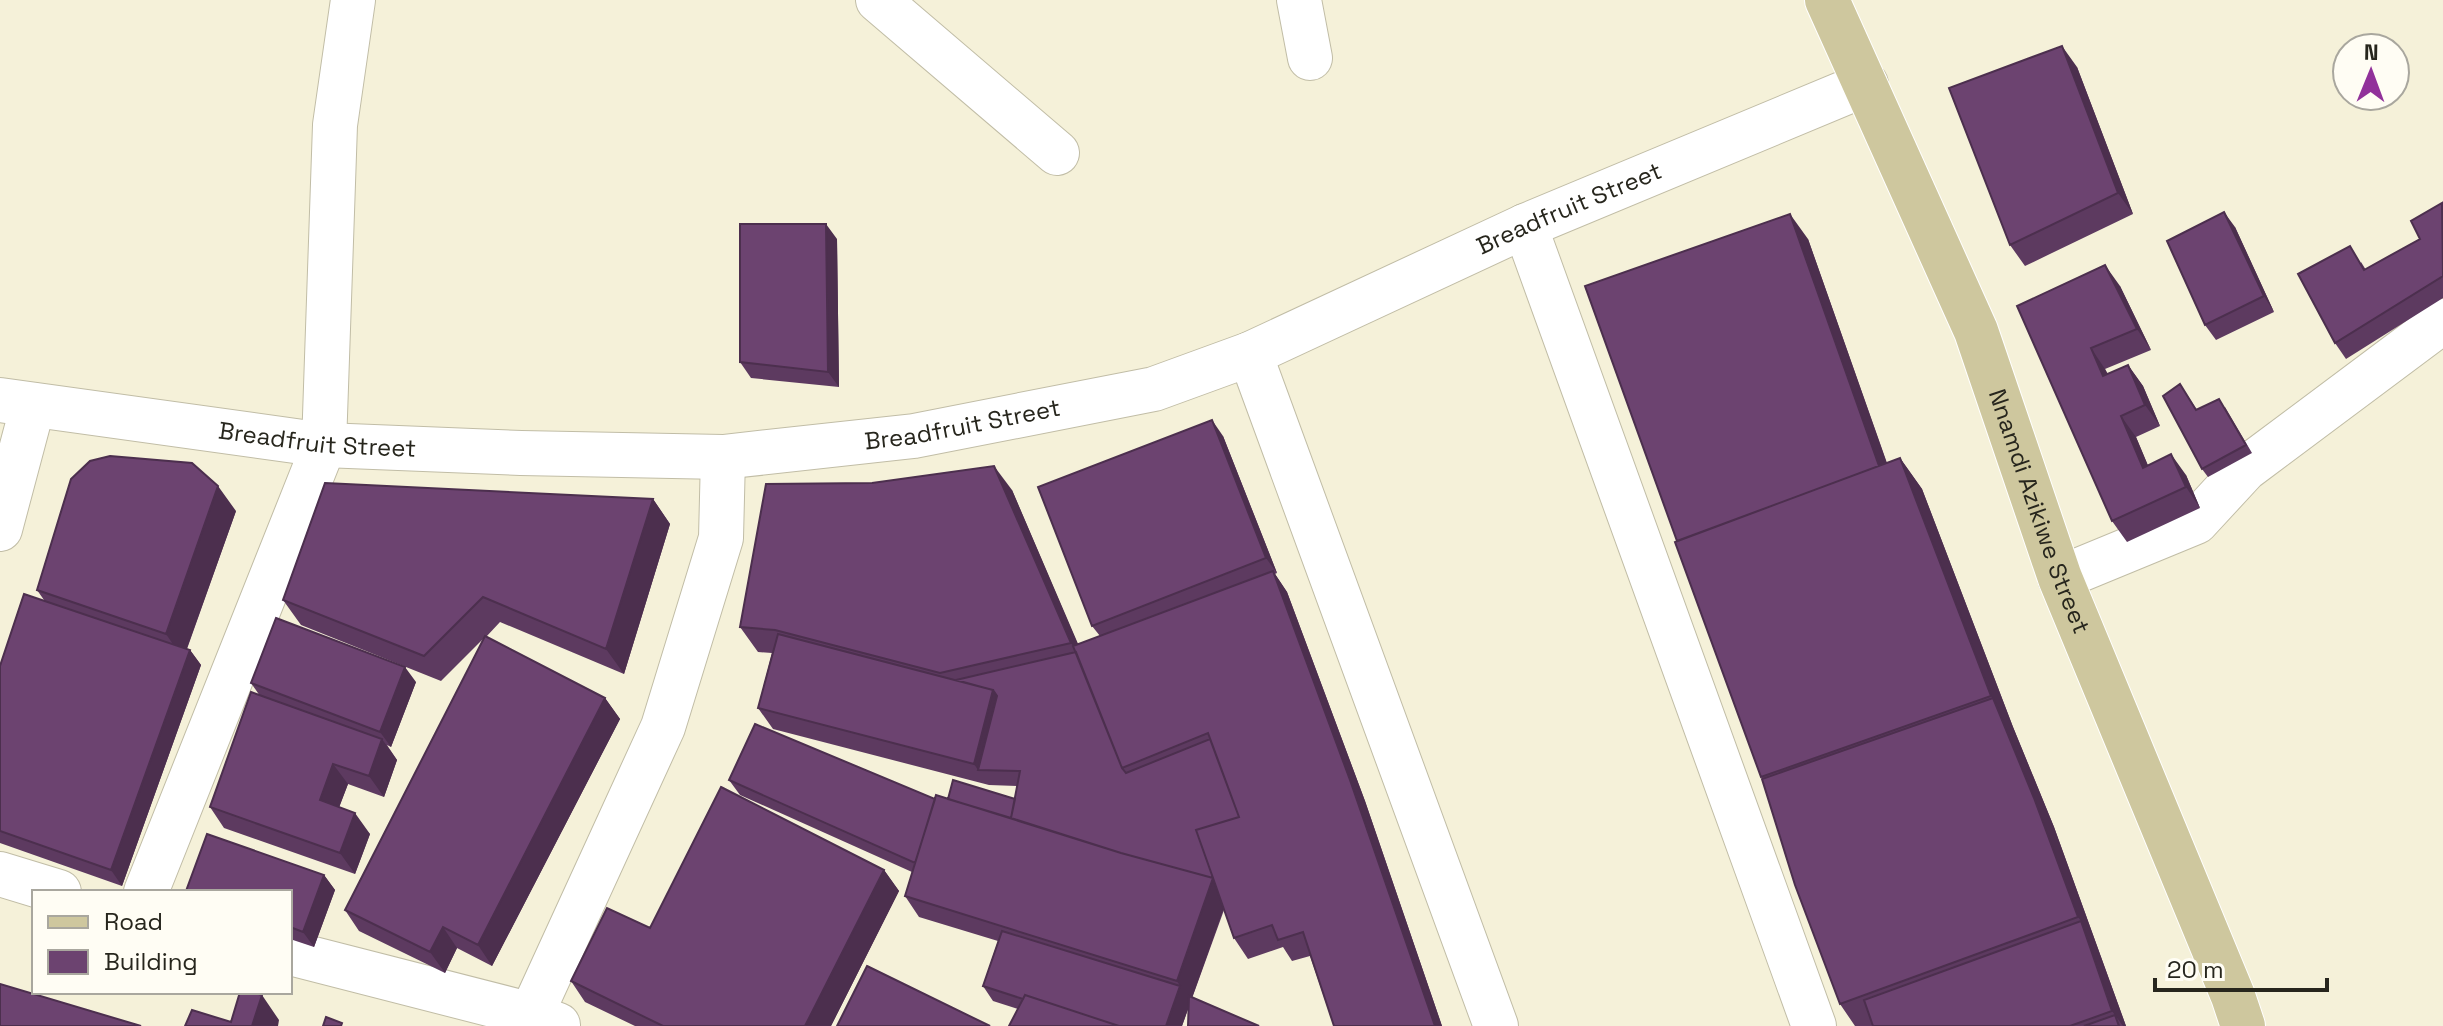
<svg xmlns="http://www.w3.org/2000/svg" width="2443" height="1026" viewBox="0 0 2443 1026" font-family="'Space Grotesk',sans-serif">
<rect width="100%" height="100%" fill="#f5f1d9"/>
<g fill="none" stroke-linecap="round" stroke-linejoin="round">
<defs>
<g id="minor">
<path d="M 878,0 L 1057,153"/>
<path d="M 1299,0 L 1310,58"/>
<path d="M 1525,226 L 1814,1026"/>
<path d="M 1250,354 L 1496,1026"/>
<path id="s1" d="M 0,400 L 324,445 L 521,453 L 723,457 L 914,436 L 1154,389 L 1250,354 L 1525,226 L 1866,84"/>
<path d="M 0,529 L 33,405"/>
<path d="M 2060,578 L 2196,522 L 2245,469 L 2443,321"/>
<path d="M 0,874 L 59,892"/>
<path d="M 146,892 L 324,445 L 335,125 L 353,0"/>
<path d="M 290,953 L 532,1015 L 558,1025"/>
<path d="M 526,1026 L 663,727 L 721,538 L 723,457"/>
</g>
<g id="major">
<path id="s2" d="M 1827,0 L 1976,331 L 2060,578 L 2233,996 L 2243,1026"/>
</g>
</defs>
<use href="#minor" stroke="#c1bda6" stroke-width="46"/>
<use href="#major" stroke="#fff" stroke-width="46"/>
<use href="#minor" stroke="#fff" stroke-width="44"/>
<use href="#major" stroke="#cec79e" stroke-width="44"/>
</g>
<path fill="#5d3a60" d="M 2077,67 L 2133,214 L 2025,266 L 2010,245 Z
M 2443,204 L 2443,298 L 2346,359 L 2335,343 L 2361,262 L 2366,270 L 2420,239 Z
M 2235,227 L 2274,312 L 2216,340 L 2205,325 Z
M 837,239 L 839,387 L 751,378 L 740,362 Z
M 1808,239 L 1887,463 L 1900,458 L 1922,489 L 2013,727 L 2054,827 L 2126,1026 L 1855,1026 L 1840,1004 L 1762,779 L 1677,541 Z
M 2120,286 L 2151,350 L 2105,369 L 2108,374 L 2128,365 L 2143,386 L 2160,426 L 2136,437 L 2148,466 L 2186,475 L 2200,508 L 2127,542 L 2112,521 L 2017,306 Z
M 2180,384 L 2197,410 L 2225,407 L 2252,453 L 2208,477 L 2202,469 Z
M 1223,436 L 1277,573 L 1275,574 L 1287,592 L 1365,801 L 1442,1026 L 1334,1026 L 1310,956 L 1292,961 L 1283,947 L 1248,959 L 1234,938 L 1224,910 L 1182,1026 L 1009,1026 L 1018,1009 L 993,1001 L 983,986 L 998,941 L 919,917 L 905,896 L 912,872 L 740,795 L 729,780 L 935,799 L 1015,799 L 1017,786 L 989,785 L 773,729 L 758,708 L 772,653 L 758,652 L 740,627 L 1012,490 L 1078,645 L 1100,636 L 1092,626 Z
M 653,499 L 670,524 L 624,674 L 500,622 L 486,637 L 605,698 L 620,719 L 492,966 L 457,948 L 445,973 L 359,931 L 345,910 L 484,638 L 441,681 L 301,625 L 283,600 Z
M 236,511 L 187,649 L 190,650 L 201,665 L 122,886 L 0,843 L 0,666 L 44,600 L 37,590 Z
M 416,682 L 391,747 L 387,745 L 397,760 L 384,797 L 348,784 L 339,807 L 370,834 L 355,874 L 224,828 L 210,807 L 260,696 L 251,683 Z
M 884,870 L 899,891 L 831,1026 L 635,1026 L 585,1002 L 571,981 L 650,928 Z
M 324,875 L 335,890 L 314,947 L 290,939 L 290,892 L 187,892 L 186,891 Z"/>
<path fill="#4c2f4e" d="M 2062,46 L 2077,67 L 2133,214 L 2118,193 Z
M 2224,212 L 2235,227 L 2274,312 L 2264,296 Z
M 1790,214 L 1808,239 L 1899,498 L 1882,473 Z
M 826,224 L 837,239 L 839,387 L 828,372 Z
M 2105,265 L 2120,286 L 2151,350 L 2137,329 Z
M 2091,348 L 2105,369 L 2118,397 L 2103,376 Z
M 2128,365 L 2143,386 L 2160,426 L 2145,405 Z
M 2121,416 L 2136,437 L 2158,489 L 2143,468 Z
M 1212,420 L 1223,436 L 1277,573 L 1266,558 Z
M 2171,454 L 2186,475 L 2200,508 L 2186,487 Z
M 1900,458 L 1922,489 L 2013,727 L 1991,696 Z
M 994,466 L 1012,490 L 1088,667 L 1071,643 Z
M 218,486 L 236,511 L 183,659 L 166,634 Z
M 653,499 L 670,524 L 624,674 L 606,649 Z
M 1273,571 L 1287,592 L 1365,801 L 1442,1026 L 1435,1026 Z
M 190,650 L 201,665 L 122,886 L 111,870 Z
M 405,667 L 416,682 L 391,747 L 380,732 Z
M 993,690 L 1008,711 L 978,770 L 974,764 Z
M 605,698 L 620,719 L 492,966 L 478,945 Z
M 1993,698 L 2013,727 L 2054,827 L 2126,1026 L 2123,1026 L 2112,1011 L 2081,921 L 2078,917 Z
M 382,739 L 397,760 L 384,797 L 369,776 Z
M 333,764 L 348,784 L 334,821 L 320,800 Z
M 355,813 L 370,834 L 355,874 L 340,853 Z
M 884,870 L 899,891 L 831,1026 L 805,1026 Z
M 324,875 L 335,890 L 314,947 L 303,932 Z
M 1213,878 L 1227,899 L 1182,1026 L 1166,1026 L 1180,986 L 1177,981 Z
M 443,927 L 457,948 L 445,973 L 430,952 Z
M 262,995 L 279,1020 L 278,1026 L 252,1026 Z"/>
<path fill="#6c4370" stroke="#4c2f4e" stroke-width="2" d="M 2062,46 L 2118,193 L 2010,245 L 1949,88 Z
M 2442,203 L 2443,276 L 2335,343 L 2298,274 L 2350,246 L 2364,270 L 2420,239 L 2411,221 Z
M 2224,212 L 2264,296 L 2205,325 L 2167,241 Z
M 1790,214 L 1879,466 L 1677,541 L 1585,286 Z
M 740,224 L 826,224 L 828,372 L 740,362 Z
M 2105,265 L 2137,329 L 2091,348 L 2103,376 L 2128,365 L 2145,405 L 2121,416 L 2143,468 L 2171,454 L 2186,487 L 2112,521 L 2017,306 Z
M 2180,384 L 2196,410 L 2219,399 L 2246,445 L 2202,469 L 2163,396 Z
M 1212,420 L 1266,558 L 1092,626 L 1038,487 Z
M 110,456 L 192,463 L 218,486 L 166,634 L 37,590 L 71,479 L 90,461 Z
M 1900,458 L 1991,696 L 1761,777 L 1675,542 Z
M 994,466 L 1071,643 L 940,673 L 775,630 L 740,627 L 766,484 L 872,483 Z
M 325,483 L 653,499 L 606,649 L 483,597 L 424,656 L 283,600 Z
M 1273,571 L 1350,780 L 1435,1026 L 1334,1026 L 1303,932 L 1278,940 L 1272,925 L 1234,938 L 1213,878 L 1177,981 L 905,896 L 936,795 L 1121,853 L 1213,878 L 1196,830 L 1239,817 L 1208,733 L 1122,768 L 1073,646 Z
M 24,594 L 190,650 L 111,870 L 0,831 L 0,666 Z
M 276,618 L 405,667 L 380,732 L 251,683 Z
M 778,634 L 993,690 L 974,764 L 758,708 Z
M 485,636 L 605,698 L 478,945 L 443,927 L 430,952 L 345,910 Z
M 1076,652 L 1122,768 L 1126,773 L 1210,739 L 1239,817 L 1196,830 L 1213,878 L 1121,853 L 1011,818 L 1020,771 L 978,770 L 997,696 L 993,690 L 956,680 Z
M 251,692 L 382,739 L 369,776 L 333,764 L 320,800 L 355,813 L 340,853 L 210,807 Z
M 1993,698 L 2034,798 L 2078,917 L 1840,1004 L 1795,885 L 1762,779 Z
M 755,724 L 935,799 L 915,863 L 729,780 Z
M 953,780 L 1015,799 L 1011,818 L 948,799 Z
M 721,787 L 884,870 L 805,1026 L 663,1026 L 571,981 L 607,908 L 650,928 Z
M 207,834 L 324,875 L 303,932 L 290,927 L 290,892 L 190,892 L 186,891 Z
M 2081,921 L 2112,1011 L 2070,1026 L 1873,1026 L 1864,1000 Z
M 1002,931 L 1180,986 L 1166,1026 L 1119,1026 L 1025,995 L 1023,999 L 983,986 Z
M 867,966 L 990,1026 L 837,1026 Z
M 0,984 L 141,1026 L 0,1026 Z
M 240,992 L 251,992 L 262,995 L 252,1026 L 185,1026 L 192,1010 L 231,1022 Z
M 1025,995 L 1119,1026 L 1009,1026 Z
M 1189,996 L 1259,1026 L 1188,1026 Z
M 2115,1015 L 2119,1026 L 2084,1026 Z
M 326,1017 L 342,1023 L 341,1026 L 323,1026 Z"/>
<g text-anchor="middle" stroke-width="8" stroke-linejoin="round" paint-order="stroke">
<g font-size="24" fill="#27261d" stroke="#fffdf4">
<text dy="8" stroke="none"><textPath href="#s1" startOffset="1616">Breadfruit Street</textPath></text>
<text dy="8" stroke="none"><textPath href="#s1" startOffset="968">Breadfruit Street</textPath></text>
<text dy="8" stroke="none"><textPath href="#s1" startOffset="320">Breadfruit Street</textPath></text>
<text dy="8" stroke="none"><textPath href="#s2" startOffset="554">Nnamdi Azikiwe Street</textPath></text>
</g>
</g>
<rect x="32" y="890" width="260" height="104" fill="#fffdf4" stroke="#a9a79e" stroke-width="2"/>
<rect x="48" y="916" width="40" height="12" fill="#cec79e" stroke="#a9a79e" stroke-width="2"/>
<text x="104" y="930" font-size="24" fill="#27261d">Road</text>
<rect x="48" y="950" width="40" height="24" fill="#6c4370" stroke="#a9a79e" stroke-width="2"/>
<text x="104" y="970" font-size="24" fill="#27261d">Building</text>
<g transform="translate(2371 72) rotate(1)"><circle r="38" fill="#fffdf4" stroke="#a9a79e" stroke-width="2"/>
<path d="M0-6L14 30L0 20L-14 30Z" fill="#91319a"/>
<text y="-12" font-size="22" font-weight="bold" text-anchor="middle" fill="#27261d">N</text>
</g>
<path d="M2155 978v12h172v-12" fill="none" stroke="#27261d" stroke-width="4"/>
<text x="2167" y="978" font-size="24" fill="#27261d" stroke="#fffdf4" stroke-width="6" paint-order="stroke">20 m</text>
</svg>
